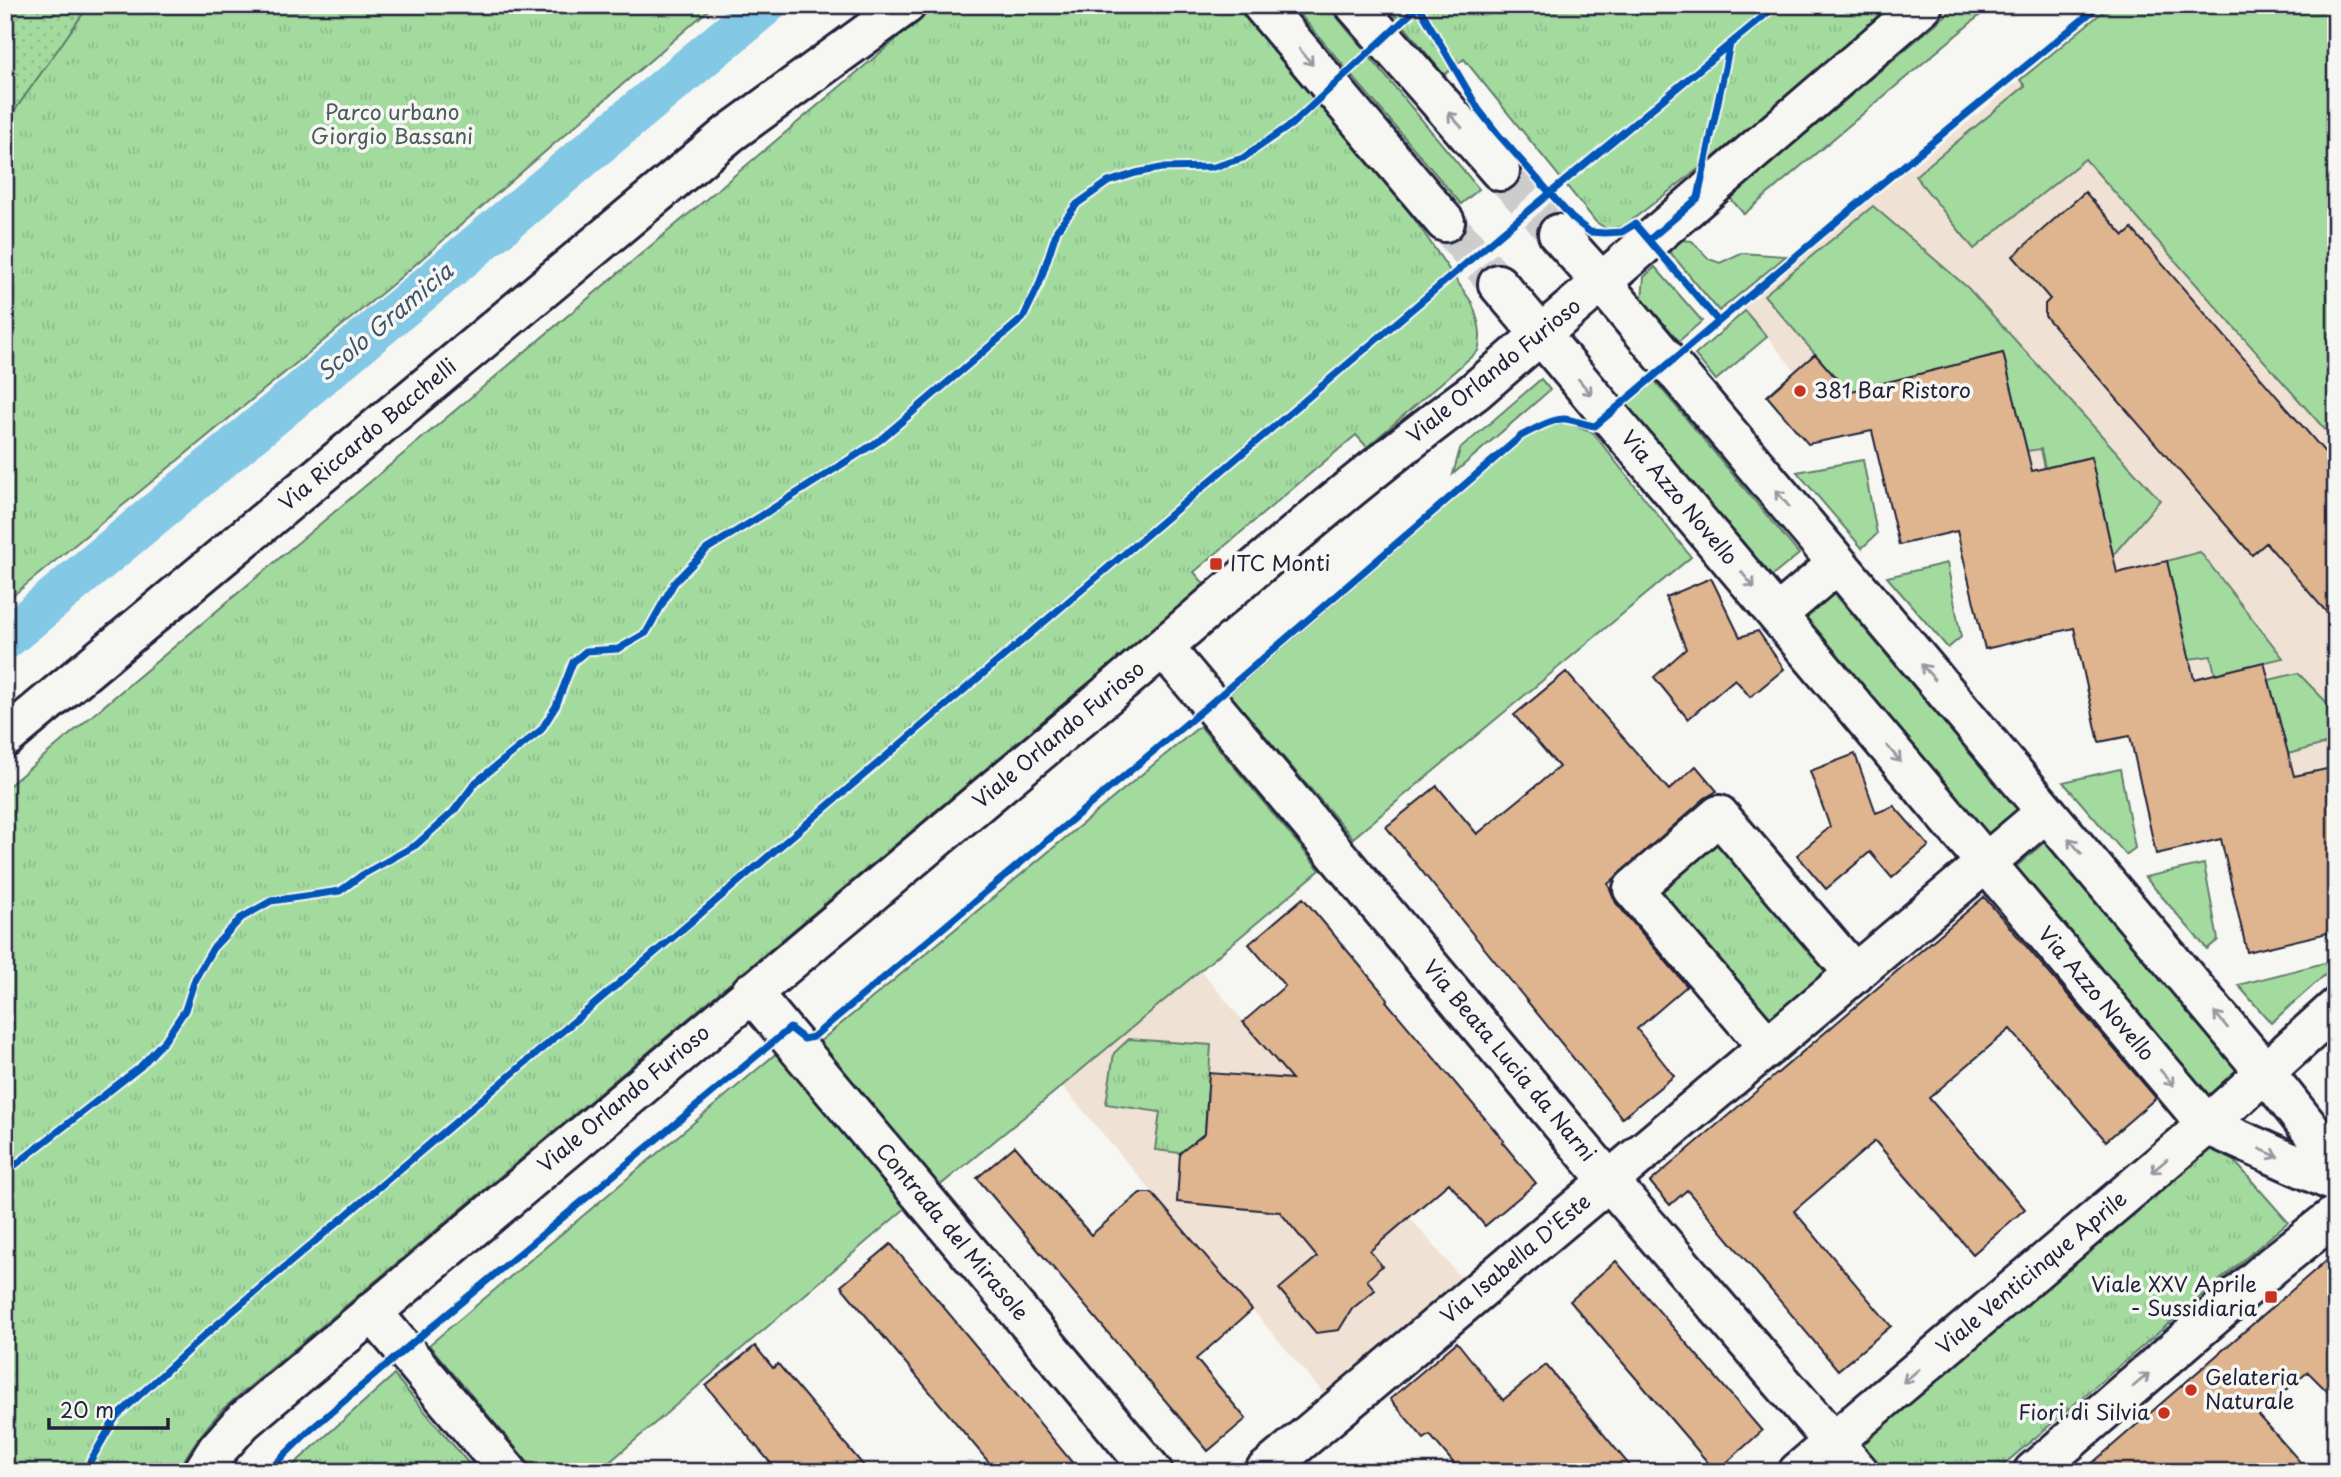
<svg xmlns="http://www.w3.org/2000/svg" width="2341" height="1477" viewBox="0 0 2341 1477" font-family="'Playpen Sans',sans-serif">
<defs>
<pattern id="park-tufts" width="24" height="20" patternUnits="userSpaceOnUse" patternTransform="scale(1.75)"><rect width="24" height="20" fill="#a3db9f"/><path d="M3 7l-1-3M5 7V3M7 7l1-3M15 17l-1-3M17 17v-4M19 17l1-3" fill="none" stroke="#8cbc8a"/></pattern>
<pattern id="garden-dots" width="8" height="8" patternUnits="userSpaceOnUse" patternTransform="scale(1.75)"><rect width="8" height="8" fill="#a3db9f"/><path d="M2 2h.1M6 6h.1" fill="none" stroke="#8cbc8a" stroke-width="1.8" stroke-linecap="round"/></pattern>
</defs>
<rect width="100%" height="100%" fill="#f6f6f2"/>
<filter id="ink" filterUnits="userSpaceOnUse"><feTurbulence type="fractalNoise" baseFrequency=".0143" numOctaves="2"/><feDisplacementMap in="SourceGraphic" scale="14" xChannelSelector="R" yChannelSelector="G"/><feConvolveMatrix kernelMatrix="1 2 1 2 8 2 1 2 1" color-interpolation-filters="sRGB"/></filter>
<g filter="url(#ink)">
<path fill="#efe2d4" d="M 2020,80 L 2085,158 L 2336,442 L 2336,931 L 2247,952 L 2247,834 L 2156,854 L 2134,757 L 2164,750 L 2160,729 L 2099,742 L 2073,628 L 1985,649 L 1963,555 L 1987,524 L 1899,545 L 1878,430 L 1808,445 L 1767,396 L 1795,371 L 1741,304 Z
M 1200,970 L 1461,1278 L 1325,1395 L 1062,1086 Z"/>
<path fill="#a3db9f" stroke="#627e6d" stroke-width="2" d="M 1292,5 L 1327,5 L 1479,189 L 1461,204 Z
M 1958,5 L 1992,5 L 1744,214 L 1730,198 Z
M 2111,5 L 2336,5 L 2336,442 L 2085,159 L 1974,249 L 1915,176 L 2025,86 L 2020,80 Z
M 1873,206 L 1968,288 L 2160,500 L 2113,555 L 2091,457 L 2045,468 L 2041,449 L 2027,451 L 2003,353 L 1848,392 L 1764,295 Z
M 1680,240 L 1692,241 L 1709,259 L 1720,263 L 1741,253 L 1786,256 L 1719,311 L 1669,251 Z
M 1655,267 L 1702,321 L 1679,341 L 1642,299 L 1644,277 Z
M 1745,311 L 1767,337 L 1716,380 L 1695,355 Z
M 1541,379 L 1550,390 L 1453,474 L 1460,449 Z
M 1655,381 L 1799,554 L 1766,581 L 1622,408 Z
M 1565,422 L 1593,433 L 1691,557 L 1353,838 L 1229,694 L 1524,439 L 1543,429 Z
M 1863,460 L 1877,534 L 1862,548 L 1797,472 Z
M 2200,552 L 2283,658 L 2215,674 L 2211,656 L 2189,659 L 2167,561 Z
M 1947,563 L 1961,637 L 1948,648 L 1887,577 Z
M 1834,593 L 2019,811 L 1986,840 L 1800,621 Z
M 2298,673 L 2336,712 L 2336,741 L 2288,754 L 2269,680 Z
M 1200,726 L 1320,870 L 1062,1086 L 938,1187 L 818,1043 Z
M 2120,769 L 2135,848 L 2126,855 L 2063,782 Z
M 2046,841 L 2242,1072 L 2206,1103 L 2010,872 Z
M 2204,864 L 2218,940 L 2207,949 L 2145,877 Z
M 2336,960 L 2336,965 L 2271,1023 L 2238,985 Z
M 778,1052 L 907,1207 L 598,1472 L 536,1472 L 429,1345 Z"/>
<path fill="url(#park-tufts)" stroke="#627e6d" stroke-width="2" d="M 89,5 L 714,5 L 394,283 L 5,602 L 5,124 Z
M 937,5 L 1238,5 L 1382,172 L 1472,303 C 1478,320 1483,333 1478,351 L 1367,447 L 1356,435 L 1194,572 L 1205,585 L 224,1408 C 205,1428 190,1447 178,1472 L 5,1472 L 5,789 Z
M 1387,5 L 1893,5 L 1715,156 L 1624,226 L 1607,229 L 1596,222 L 1464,59 L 1444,75 Z
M 1718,839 L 1829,968 L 1769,1019 L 1658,891 Z
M 1129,1039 L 1211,1045 L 1204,1145 L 1180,1153 L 1155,1150 L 1160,1112 L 1106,1104 L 1114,1053 Z
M 2215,1139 L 2288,1222 L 1995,1472 L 1879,1472 L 1856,1444 Z
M 394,1375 L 476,1472 L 286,1472 L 292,1466 Z"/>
<path fill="url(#garden-dots)" stroke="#627e6d" stroke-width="2" d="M 5,5 L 89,5 L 5,124 Z"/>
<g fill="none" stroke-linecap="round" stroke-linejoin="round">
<path stroke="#83c8e4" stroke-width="42" d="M 5,639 L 765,5"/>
</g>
<path fill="#deb58f" stroke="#22223b" stroke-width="2" d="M 2085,192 L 2124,236 L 2132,229 L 2336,465 L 2336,623 L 2266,543 L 2252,555 L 2045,316 L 2045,304 L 2050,299 L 2013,256 Z
M 2003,353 L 2032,471 L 2091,457 L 2117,573 L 2167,561 L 2194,679 L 2264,662 L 2294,776 L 2336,767 L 2336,931 L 2247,952 L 2221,839 L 2156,854 L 2130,736 L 2099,742 L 2074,628 L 1985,649 L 1957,531 L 1899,545 L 1872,431 L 1808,444 L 1767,396 L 1815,354 L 1848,392 Z
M 1711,578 L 1740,637 L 1758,631 L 1784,669 L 1750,697 L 1735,679 L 1688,719 L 1654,677 L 1686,649 L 1666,597 Z
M 1566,672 L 1669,790 L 1696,766 L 1717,791 L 1705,798 L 1608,884 L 1616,903 L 1687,986 L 1637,1029 L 1674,1076 L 1622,1118 L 1386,827 L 1437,786 L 1477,834 L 1559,767 L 1514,715 Z
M 1855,754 L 1876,813 L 1894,806 L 1929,846 L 1892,878 L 1870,852 L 1826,889 L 1797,855 L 1830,827 L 1810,771 Z
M 1984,897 L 2156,1098 L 2106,1141 L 2010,1029 L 1929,1098 L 2025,1209 L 1973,1254 L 1875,1141 L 1794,1211 L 1891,1326 L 1838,1370 L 1687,1190 L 1670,1205 L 1650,1182 Z
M 1303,898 L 1388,999 L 1386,1001 L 1504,1141 L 1502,1142 L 1536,1183 L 1485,1226 L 1449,1183 L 1370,1251 L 1382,1266 L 1367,1280 L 1375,1290 L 1352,1309 L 1339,1330 L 1316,1333 L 1279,1289 L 1317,1257 L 1280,1212 L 1177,1202 L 1180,1153 L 1205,1133 L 1209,1073 L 1292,1079 L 1243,1022 L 1285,986 L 1249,944 Z
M 1015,1146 L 1091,1235 L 1140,1193 L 1152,1193 L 1252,1310 L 1196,1359 L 1246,1419 L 1208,1451 L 977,1178 Z
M 891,1244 L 1001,1376 L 1080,1472 L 997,1472 L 841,1286 Z
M 2336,1252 L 2336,1400 L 2308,1372 L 2257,1413 L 2309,1472 L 2082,1472 Z
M 1616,1261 L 1762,1431 L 1716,1472 L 1570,1301 Z
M 1457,1342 L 1503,1400 L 1546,1365 L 1635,1472 L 1461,1472 L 1430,1435 L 1424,1439 L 1390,1399 Z
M 755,1346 L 773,1368 L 778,1364 L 869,1472 L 778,1472 L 706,1386 Z"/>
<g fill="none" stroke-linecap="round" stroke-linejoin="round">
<path stroke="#cccccd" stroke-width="38" stroke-dasharray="38 19" stroke-linecap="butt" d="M 1500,171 L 1558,234
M 1445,222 L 1498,284"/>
<defs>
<path id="street" d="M 1262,5 L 1445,222
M 1355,5 L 1500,171
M 1558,234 L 1602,283 L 2265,1072 L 2336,1162
M 1498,284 L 2207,1125 L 2336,1183
M 1777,615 L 1837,564
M 1164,648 L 1609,1181 L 1859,1472
M 751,992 L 1153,1472
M 1768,1047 L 1633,889 L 1719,815 L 1855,974
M 372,1312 L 508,1472
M 203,1472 L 217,1450 L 242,1422 C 515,1191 788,960 1064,731 C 1200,618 1331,497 1474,392 L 1923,5
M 1264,1472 L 2046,812
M 1798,1472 L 2207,1125 L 2336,1008
M 2033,1472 L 2273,1265 L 2336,1215"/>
<path id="secondary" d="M 5,738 L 730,133 L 906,5"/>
</defs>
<use href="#street" stroke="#22223b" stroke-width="44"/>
<use href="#secondary" stroke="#22223b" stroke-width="44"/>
<use href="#street" stroke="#f6f6f2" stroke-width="38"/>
<use href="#secondary" stroke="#f6f6f2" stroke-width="38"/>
<defs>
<path id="cycleway" d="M 1418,5 L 1479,110 L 1497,133 L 1572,218 L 1590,232 L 1605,233 L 1622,232 L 1635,224 L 1718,321
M 1649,240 L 1698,198 L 1730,44
M 5,1173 L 140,1067 L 165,1040 L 185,1010 L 195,979 L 213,948 L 241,918 L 271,901 L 340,891 L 362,875 L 416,845 L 453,812 L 476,782 L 541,730 L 556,706 L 573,662 L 586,651 L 618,649 L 646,633 L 674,583 L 707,549 L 761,516 L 880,440 L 1023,318 L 1039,285 L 1057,230 L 1077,204 L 1108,182 L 1136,173 L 1161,168 L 1214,167 L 1243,158 L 1292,124 L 1420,5
M 84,1472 L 116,1417 L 206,1334 L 1503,232 L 1777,5
M 267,1472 L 309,1431 L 404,1350 L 790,1028 L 804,1039 L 813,1037 L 1211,703 L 1521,436 C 1533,430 1549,420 1563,419 C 1569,418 1585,425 1595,426 L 1880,185 L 2100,5"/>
</defs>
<use href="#cycleway" stroke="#f6f6f2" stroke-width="11"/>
<use href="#cycleway" stroke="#0057b8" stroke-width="7"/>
</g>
<defs><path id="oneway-shaft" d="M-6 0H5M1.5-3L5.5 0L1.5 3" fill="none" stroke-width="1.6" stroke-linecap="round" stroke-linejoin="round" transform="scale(1.75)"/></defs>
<g stroke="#9797a0">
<use href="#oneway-shaft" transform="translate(1306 57) rotate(50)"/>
<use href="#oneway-shaft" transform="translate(1455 120) rotate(-132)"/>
<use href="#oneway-shaft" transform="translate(1585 387) rotate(50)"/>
<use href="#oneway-shaft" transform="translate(1782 498) rotate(-130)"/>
<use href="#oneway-shaft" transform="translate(1748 580) rotate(50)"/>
<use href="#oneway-shaft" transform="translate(1928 672) rotate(-131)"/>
<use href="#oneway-shaft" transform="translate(1894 754) rotate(50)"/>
<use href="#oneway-shaft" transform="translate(2075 846) rotate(-130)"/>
<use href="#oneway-shaft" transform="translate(2221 1020) rotate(-130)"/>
<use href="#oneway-shaft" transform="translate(2167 1078) rotate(50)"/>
<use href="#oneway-shaft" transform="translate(2269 1153) rotate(24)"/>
<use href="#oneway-shaft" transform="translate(2159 1166) rotate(140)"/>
<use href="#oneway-shaft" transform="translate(1911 1376) rotate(140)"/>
<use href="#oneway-shaft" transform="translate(2141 1380) rotate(-40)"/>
</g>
</g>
<g fill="#c8321e" stroke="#f6f6f2" stroke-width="2.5">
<circle cx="1800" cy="391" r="7"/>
<rect x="1209" y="557" width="14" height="14" rx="3.5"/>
<rect x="2264" y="1290" width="14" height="14" rx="3.5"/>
<circle cx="2191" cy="1390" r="7"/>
<circle cx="2164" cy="1413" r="7"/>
</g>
<g text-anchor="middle" stroke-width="7" stroke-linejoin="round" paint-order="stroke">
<g font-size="21" fill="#495a59" stroke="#f6f6f2">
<text x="392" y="120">Parco urbano<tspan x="392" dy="24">Giorgio Bassani</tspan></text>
</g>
<g font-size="21" fill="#22223b" stroke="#f6f6f2">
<text transform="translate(1494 371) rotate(-39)" y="7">Viale Orlando Furioso</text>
<text transform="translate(368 435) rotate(-40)" y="7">Via Riccardo Bacchelli</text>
<text transform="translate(1679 498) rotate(50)" y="7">Via Azzo Novello</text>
<text transform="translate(1059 735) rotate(-40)" y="7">Viale Orlando Furioso</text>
<text transform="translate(2096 994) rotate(50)" y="7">Via Azzo Novello</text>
<text transform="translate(1509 1061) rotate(50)" y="7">Via Beata Lucia da Narni</text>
<text transform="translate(624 1099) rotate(-40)" y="7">Viale Orlando Furioso</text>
<text transform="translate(952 1232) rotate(50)" y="7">Contrada del Mirasole</text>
<text transform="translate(1516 1259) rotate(-40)" y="7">Via Isabella D'Este</text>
<text transform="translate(2032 1273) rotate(-40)" y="7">Viale Venticinque Aprile</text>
</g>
<g font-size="21" fill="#22223b" stroke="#f6f6f2" text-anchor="start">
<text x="1814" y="398">381 Bar Ristoro</text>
<text x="1230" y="571">ITC Monti</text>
<text x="2257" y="1292" text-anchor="end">Viale XXV Aprile<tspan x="2257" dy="24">- Sussidiaria</tspan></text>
<text x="2205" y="1385">Gelateria<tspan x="2205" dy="24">Naturale</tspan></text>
<text x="2150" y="1420" text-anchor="end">Fiori di Silvia</text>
</g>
<g font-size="23" font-style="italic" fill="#3f546e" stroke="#f6f6f2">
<text transform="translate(385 322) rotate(-40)" y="8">Scolo Gramicia</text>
</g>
</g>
<rect width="2341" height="1477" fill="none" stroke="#f6f6f2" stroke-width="28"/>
<rect x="14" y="14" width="2313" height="1449" fill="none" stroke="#22223b" stroke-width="2.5" filter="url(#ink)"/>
<path d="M49 1418v10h119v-10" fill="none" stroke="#22223b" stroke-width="3.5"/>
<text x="60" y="1418" font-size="21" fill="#22223b" stroke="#f6f6f2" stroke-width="5" paint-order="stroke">20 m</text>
</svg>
